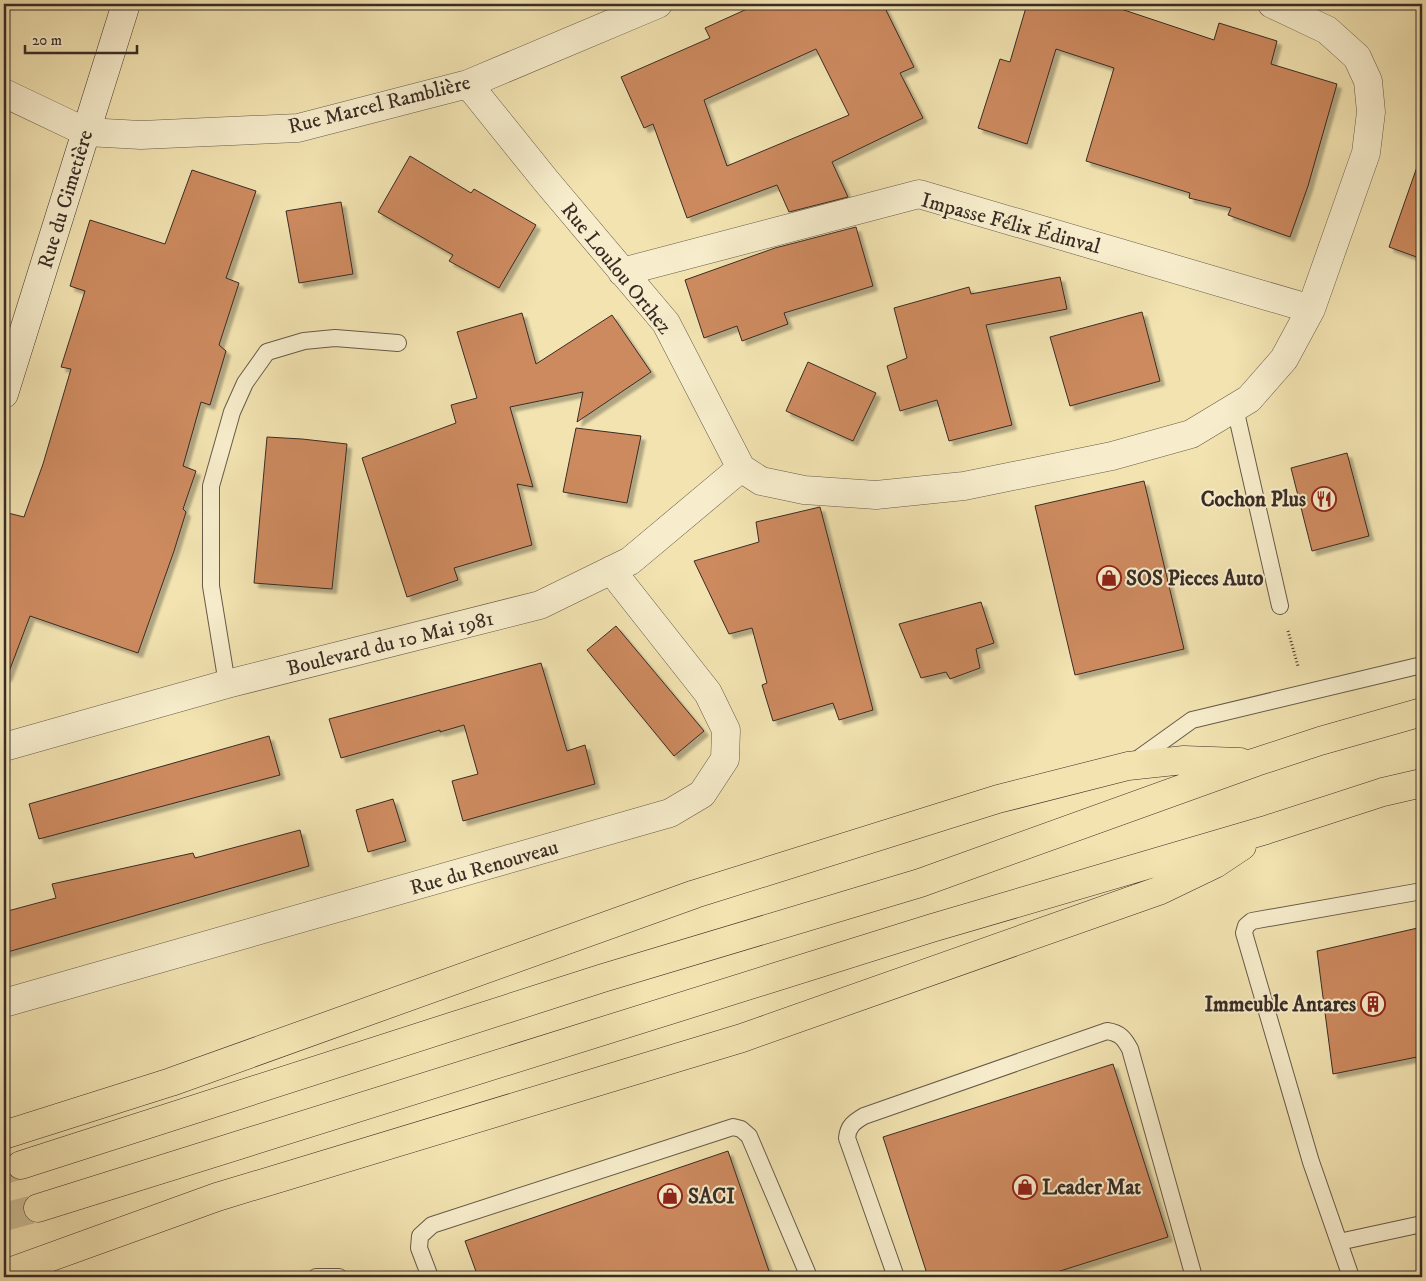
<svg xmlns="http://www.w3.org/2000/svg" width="1426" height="1281" viewBox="0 0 1426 1281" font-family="'IM FELL DW Pica',serif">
<defs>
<filter id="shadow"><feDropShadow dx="4.5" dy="4.5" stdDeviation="1" flood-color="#0004"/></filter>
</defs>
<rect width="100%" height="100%" fill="#f2e3b1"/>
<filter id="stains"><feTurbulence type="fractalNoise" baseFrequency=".004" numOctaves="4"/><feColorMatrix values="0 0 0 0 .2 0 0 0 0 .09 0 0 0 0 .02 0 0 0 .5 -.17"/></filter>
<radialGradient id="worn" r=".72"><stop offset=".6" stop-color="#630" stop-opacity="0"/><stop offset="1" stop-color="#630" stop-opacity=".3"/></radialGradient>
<path fill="#cd8a5e" stroke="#392c26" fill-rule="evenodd" filter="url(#shadow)" d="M 758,4 L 883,4 L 914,67 L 900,73 L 923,118 L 832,162 L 848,197 L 789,212 L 777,185 L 687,218 L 653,124 L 644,128 L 621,77 L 710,38 L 705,28 ZM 816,49 L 849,115 L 727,166 L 704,100 Z
M 1027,4 L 1106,4 L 1214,40 L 1219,23 L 1277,41 L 1271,64 L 1337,84 L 1308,186 L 1290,237 L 1228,215 L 1231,208 L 1189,198 L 1190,193 L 1086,161 L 1114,68 L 1056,49 L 1027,144 L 978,128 L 1000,59 L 1010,62 Z
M 410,156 L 471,193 L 474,189 L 536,225 L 499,288 L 449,261 L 453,255 L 378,212 Z
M 1418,164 L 1422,165 L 1422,259 L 1389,247 Z
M 192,170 L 256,191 L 226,278 L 239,283 L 219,345 L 226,351 L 210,405 L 201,402 L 183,466 L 196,471 L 183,509 L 186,512 L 174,551 L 138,653 L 30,616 L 7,677 L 4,676 L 4,512 L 24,517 L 43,464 L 71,369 L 61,367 L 85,291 L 70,286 L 90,220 L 165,244 Z
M 341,202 L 353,274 L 299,283 L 286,211 Z
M 856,227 L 873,286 L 784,313 L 788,324 L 742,341 L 737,326 L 704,338 L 685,280 L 775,248 Z
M 1060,277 L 1067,309 L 986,325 L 1012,425 L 949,441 L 937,400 L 900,411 L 887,366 L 907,358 L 894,308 L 969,287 L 971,294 Z
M 1142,312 L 1160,381 L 1070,406 L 1050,337 Z
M 522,313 L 536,364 L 612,315 L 651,372 L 577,422 L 583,392 L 510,407 L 533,487 L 517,484 L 532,545 L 454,568 L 458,580 L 407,597 L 362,458 L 456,423 L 451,405 L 477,398 L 457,332 Z
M 808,362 L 876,393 L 853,441 L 786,411 Z
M 576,428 L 641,436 L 627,503 L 563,492 Z
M 267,437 L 302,439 L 347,444 L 332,589 L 254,583 Z
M 1347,453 L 1369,536 L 1312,551 L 1291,468 Z
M 1144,481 L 1184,649 L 1075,675 L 1035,506 Z
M 820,507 L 873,710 L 839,720 L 833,703 L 773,721 L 762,685 L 767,683 L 752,628 L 729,634 L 694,561 L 759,542 L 756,522 Z
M 981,602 L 994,643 L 976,649 L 980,668 L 950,679 L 946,672 L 921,678 L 899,624 Z
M 616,626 L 704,731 L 674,756 L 587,650 Z
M 541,663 L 567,751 L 585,745 L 595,784 L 463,821 L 452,781 L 478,774 L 464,725 L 440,732 L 440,730 L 341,758 L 329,719 Z
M 269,736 L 280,775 L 39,839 L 29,804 Z
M 393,799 L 406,841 L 368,852 L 356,810 Z
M 300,830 L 309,866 L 4,953 L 4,912 L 56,898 L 52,884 L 193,853 L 195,858 Z
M 1422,927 L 1422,1056 L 1333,1074 L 1317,951 Z
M 1113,1064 L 1168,1237 L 1041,1277 L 928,1277 L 883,1137 Z
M 728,1151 L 771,1277 L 478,1277 L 465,1241 Z"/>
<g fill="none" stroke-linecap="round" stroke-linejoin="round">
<path stroke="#cdbe95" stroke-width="28" stroke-dasharray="28 14" stroke-linecap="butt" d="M 4,1170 L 21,1165
M 4,1217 L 38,1208"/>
<defs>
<path id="lane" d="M 1235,408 L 1280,606
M 227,684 L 211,586 L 211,486 L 232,412 L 245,383 L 267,352 L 304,341 L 335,338 L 398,343
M 1132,763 L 1192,720 L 1422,665
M 1339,1242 L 1422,1224
M 316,1277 L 339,1277
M 430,1277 L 419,1248 L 420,1236 L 432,1225 L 733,1127 L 741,1129 L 749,1136 L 809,1277
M 896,1277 L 847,1138 C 848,1126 854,1122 864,1116 L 1107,1031 C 1120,1033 1124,1038 1130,1049 L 1194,1277
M 1351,1277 L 1311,1162 L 1244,933 L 1246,926 L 1252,921 L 1422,891"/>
<path id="street" d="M 468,84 L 547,182 L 666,323 L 741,468 L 761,481 L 804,490 L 876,495 L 964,486 L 1112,456 L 1191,434 L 1249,399 L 1284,359 L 1311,309 L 1366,153 L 1371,112 L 1368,81 L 1357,57 L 1327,30 L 1272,4
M 4,93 L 86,132 L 141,135 L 298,128 L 468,84 L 658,4
M 622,272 L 919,194 L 1311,309
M 4,747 L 227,684 L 540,605 L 630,561 L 741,468
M 4,1003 L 670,813 L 702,794 L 725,759 L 726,730 L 708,693 L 611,570"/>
<path id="secondary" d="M 4,394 L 126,4"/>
<path id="highway" d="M 4,1135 L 171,1082 L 695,894 L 998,799 L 1128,766 L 1184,760 L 1240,762
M 21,1165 L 603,978 L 920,883 L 1256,762 L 1320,741 L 1422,712
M 38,1208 L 932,928 L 1266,830 L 1383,792 L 1422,783
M 4,1274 L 217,1197 L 742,1038 L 1161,890 L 1215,864 L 1242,846"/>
</defs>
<use href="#lane" stroke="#675a49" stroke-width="18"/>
<use href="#street" stroke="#675a49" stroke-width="29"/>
<use href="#secondary" stroke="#392c26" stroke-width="29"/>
<use href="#highway" stroke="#392c26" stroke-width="29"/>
<path stroke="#392c26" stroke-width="3" stroke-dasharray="1 2.5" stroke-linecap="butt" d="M 1288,631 L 1298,666"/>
<use href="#lane" stroke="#f7edcc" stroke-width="16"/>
<use href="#street" stroke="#f7edcc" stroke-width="28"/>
<use href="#secondary" stroke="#f7edcc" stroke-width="28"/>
<use href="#highway" stroke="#f2e3b1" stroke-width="28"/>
</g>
<defs>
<symbol id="restaurant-ring" viewBox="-11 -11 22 22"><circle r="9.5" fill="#f7edcc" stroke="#8f2418" stroke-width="1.5"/><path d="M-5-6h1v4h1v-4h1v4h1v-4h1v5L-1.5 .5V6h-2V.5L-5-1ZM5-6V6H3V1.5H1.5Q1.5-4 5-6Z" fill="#8f2418"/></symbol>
<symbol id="shop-ring" viewBox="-11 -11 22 22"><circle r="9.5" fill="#f7edcc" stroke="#8f2418" stroke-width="1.5"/><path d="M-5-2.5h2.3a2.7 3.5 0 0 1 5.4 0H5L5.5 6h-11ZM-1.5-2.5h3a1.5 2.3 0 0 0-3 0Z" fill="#8f2418"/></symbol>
<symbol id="building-ring" viewBox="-11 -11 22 22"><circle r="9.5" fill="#f7edcc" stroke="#8f2418" stroke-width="1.5"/><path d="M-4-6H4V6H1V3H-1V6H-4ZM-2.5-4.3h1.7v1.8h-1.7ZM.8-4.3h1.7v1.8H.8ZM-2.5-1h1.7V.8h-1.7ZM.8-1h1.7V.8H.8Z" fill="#8f2418"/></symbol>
</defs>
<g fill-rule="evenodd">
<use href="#restaurant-ring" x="1310" y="485" width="28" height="28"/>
<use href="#shop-ring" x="1095" y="564" width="28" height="28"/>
<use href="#building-ring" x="1359" y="990" width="28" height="28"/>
<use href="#shop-ring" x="1011" y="1173" width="28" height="28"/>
<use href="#shop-ring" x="656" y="1182" width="28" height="28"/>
</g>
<g text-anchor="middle" stroke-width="4" stroke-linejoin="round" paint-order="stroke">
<g font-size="21" fill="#392c26" stroke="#f7edcc">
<text transform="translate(379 104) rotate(-14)" y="7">Rue Marcel Ramblière</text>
<text transform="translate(65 199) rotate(-73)" y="7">Rue du Cimetière</text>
<text transform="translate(1011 223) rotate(15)" y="7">Impasse Félix Édinval</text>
<text transform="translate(617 268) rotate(51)" y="7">Rue Loulou Orthez</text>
<text transform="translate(390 643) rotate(-14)" y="7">Boulevard du 10 Mai 1981</text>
<text transform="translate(484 867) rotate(-16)" y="7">Rue du Renouveau</text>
</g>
<g font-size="21" font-weight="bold" fill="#392c26" stroke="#f7edcc" text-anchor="start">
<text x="1306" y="506" text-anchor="end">Cochon Plus</text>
<text x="1126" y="585">SOS Pieces Auto</text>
<text x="1356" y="1011" text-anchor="end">Immeuble Antares</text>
<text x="1042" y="1194">Leader Mat</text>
<text x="688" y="1203">SACI</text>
</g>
</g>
<rect width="1426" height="1281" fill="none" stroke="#f2e3b1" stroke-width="20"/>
<rect x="5" y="5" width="1416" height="1271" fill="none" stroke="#392c26" stroke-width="2.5"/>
<rect x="10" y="10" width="1406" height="1261" fill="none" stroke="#392c26"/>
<path d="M25 45v8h112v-8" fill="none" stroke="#392c26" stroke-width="2.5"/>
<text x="32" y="45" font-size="15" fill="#392c26" stroke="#f7edcc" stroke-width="4" paint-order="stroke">20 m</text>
<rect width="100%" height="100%" filter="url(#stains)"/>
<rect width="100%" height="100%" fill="url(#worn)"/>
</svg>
